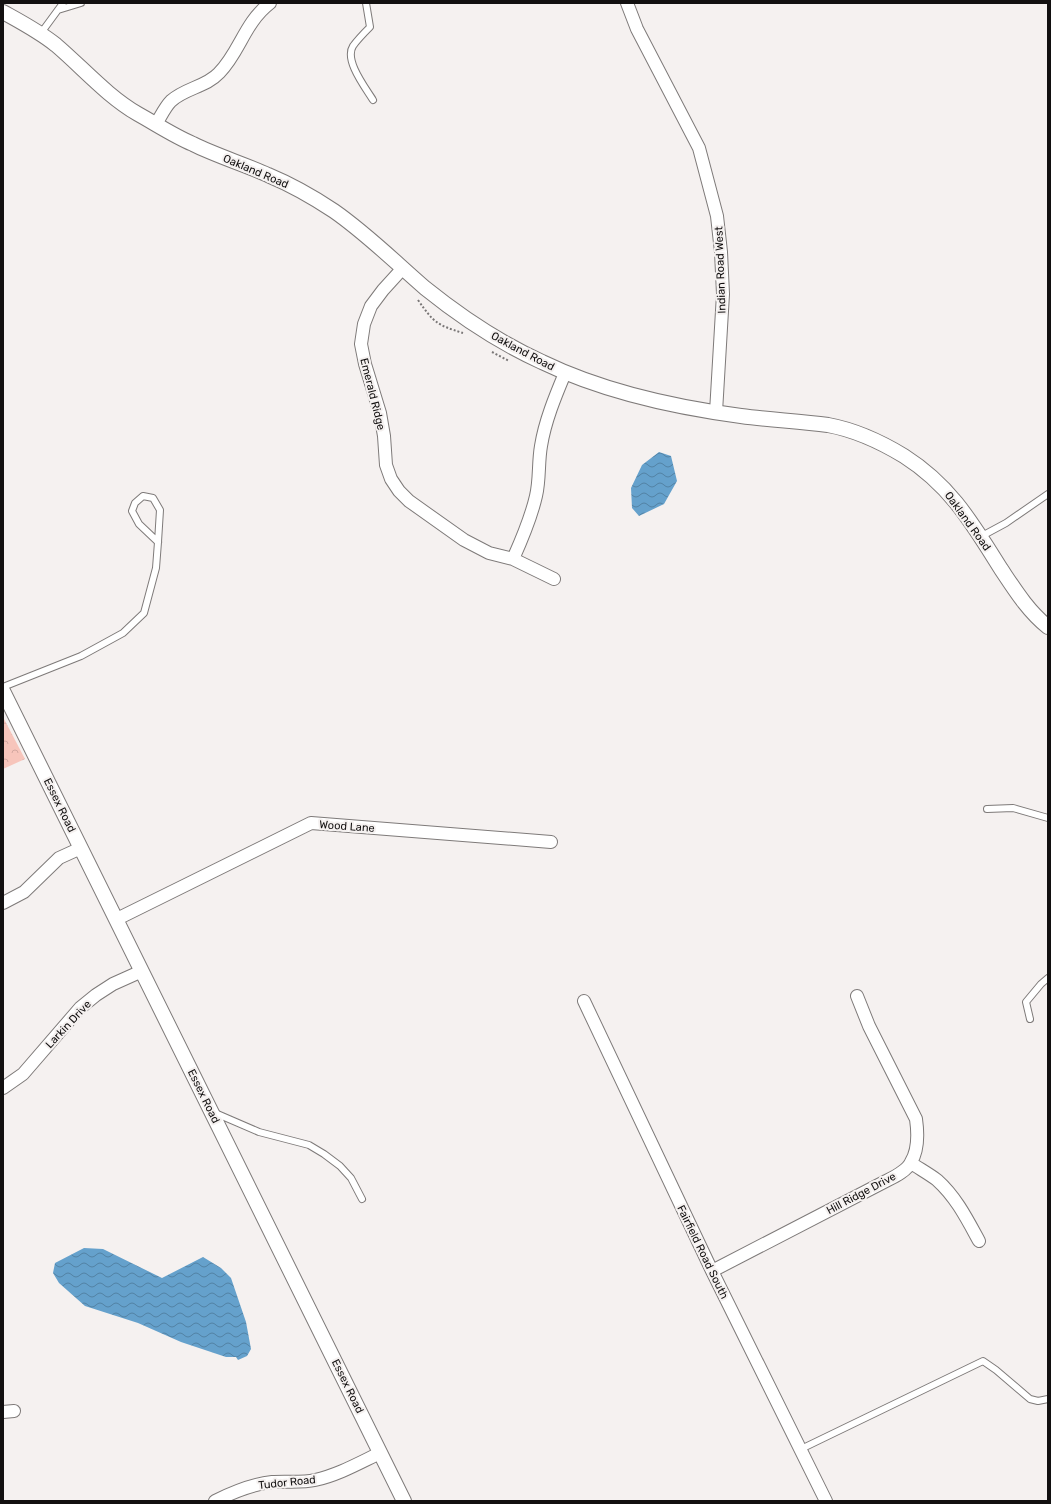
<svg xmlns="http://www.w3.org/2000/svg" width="1051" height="1504" viewBox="0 0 1051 1504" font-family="Rubik,sans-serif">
<defs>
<pattern id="park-crowns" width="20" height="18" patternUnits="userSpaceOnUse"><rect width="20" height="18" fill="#f7c5bb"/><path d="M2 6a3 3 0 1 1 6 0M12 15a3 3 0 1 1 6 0" fill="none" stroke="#d3a8a0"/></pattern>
<pattern id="water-waves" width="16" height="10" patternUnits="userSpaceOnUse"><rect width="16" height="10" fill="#65a1cc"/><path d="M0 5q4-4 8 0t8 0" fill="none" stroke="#5282a4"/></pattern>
</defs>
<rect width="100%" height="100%" fill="#f5f1f0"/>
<path fill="url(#park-crowns)" d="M 3,717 L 25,759 L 3,769 Z"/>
<path fill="url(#water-waves)" d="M 659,452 L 671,456 L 677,481 L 664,504 L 639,516 L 632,508 L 631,488 L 642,465 Z
M 84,1248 L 103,1249 L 162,1278 L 203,1257 L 221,1268 L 231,1278 L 246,1322 L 251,1349 L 247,1356 L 238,1360 L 236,1357 L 226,1357 L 181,1342 L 138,1323 L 85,1306 L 59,1283 L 53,1273 L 55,1263 Z"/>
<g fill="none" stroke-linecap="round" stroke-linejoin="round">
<defs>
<path id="service" d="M 366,3 L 370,27 C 364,33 358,39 353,46 C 344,60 365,87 373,100
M 58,10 L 81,3
M 41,33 L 63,3
M 980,537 L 1006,523 L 1048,494
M 3,687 L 81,656 L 123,633 L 144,613 L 156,568 L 158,542 L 160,510 L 153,498 L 143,496 L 135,503 L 132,511 L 139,524 L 158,542
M 987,809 L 1013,808 L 1048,818
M 1030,1019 L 1026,1002 L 1041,984 L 1048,978
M 215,1113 L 259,1132 L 309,1145 L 324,1154 L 340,1166 L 351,1178 L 362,1199
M 801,1449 L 983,1361 L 996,1370 L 1030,1399 L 1038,1401 L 1048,1399"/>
<path id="minor" d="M 627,3 L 637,29 L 699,148 L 717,216 L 721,252 L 723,294 L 716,412
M 156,124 C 161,116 165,107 171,101 C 185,88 206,87 219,73 C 240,52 244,23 270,3
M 403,268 L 383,290 L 371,306 L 364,324 L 361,344 L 365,364 L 380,413 L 384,436 L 386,465 L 391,479 L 399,491 L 409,501 L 464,540 L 489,553 L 513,559 C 522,539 531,518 536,496 C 540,479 538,463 541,446 C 545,421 555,397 565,373
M 513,559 L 554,579
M 3,903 L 24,892 L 59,858 L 81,848
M 117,919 L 311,823 L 551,842
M 584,1001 L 712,1271 L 826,1501
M 3,1088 L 23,1074 L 80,1008 L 96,995 L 113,984 L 142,971
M 911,1163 C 920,1169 929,1174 937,1180 C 956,1197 967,1219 979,1241
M 712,1271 L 886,1181 C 894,1177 907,1171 911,1162 C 919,1149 918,1133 916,1119 L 869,1026 L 857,996
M 3,1412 L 14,1411
M 215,1501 C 233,1492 252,1484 272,1482 C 286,1481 302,1483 315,1480 C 338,1475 359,1463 380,1453"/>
<path id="tertiary" d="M 3,12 C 21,22 40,32 56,45 C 83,68 107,96 138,114 C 156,124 174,136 193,144 C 217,156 244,164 268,175 C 292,185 313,197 334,211 C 367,234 395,262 425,288 C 461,317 500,343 542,362 C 604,392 673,407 741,416 C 770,420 800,421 828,425 C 855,430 881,442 904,456 C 951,486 972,523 1001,569 C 1015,590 1028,611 1048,627
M 3,691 L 404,1501"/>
</defs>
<use href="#service" stroke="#7e7a79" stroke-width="8"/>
<use href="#minor" stroke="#7e7a79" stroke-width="14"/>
<use href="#tertiary" stroke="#7e7a79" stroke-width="16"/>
<path stroke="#797676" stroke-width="2" stroke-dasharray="2 2" stroke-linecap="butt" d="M 418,300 C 434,323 437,325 463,333
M 492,352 L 509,361"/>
<use href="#service" stroke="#fff" stroke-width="6"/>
<use href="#minor" stroke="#fff" stroke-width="12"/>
<use href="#tertiary" stroke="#fff" stroke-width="14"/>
</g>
<g text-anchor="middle" stroke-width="4" stroke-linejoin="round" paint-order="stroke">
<g font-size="11" fill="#121010" stroke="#f5f1f0">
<text transform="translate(256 171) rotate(23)" y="4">Oakland Road</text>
<text transform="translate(720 270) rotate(-92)" y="4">Indian Road West</text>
<text transform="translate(523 351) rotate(28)" y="4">Oakland Road</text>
<text transform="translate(373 394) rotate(76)" y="4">Emerald Ridge</text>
<text transform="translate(968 521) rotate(54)" y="4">Oakland Road</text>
<text transform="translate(60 805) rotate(64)" y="4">Essex Road</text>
<text transform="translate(347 826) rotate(4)" y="4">Wood Lane</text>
<text transform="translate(68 1024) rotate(-47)" y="4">Larkin Drive</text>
<text transform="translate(204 1096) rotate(64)" y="4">Essex Road</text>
<text transform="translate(861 1193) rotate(-28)" y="4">Hill Ridge Drive</text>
<text transform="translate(703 1252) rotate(64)" y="4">Fairfield Road South</text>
<text transform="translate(348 1386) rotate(64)" y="4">Essex Road</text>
<text transform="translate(287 1482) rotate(-6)" y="4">Tudor Road</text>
</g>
</g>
<rect width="1051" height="1504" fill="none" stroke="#121010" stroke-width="8"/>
</svg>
